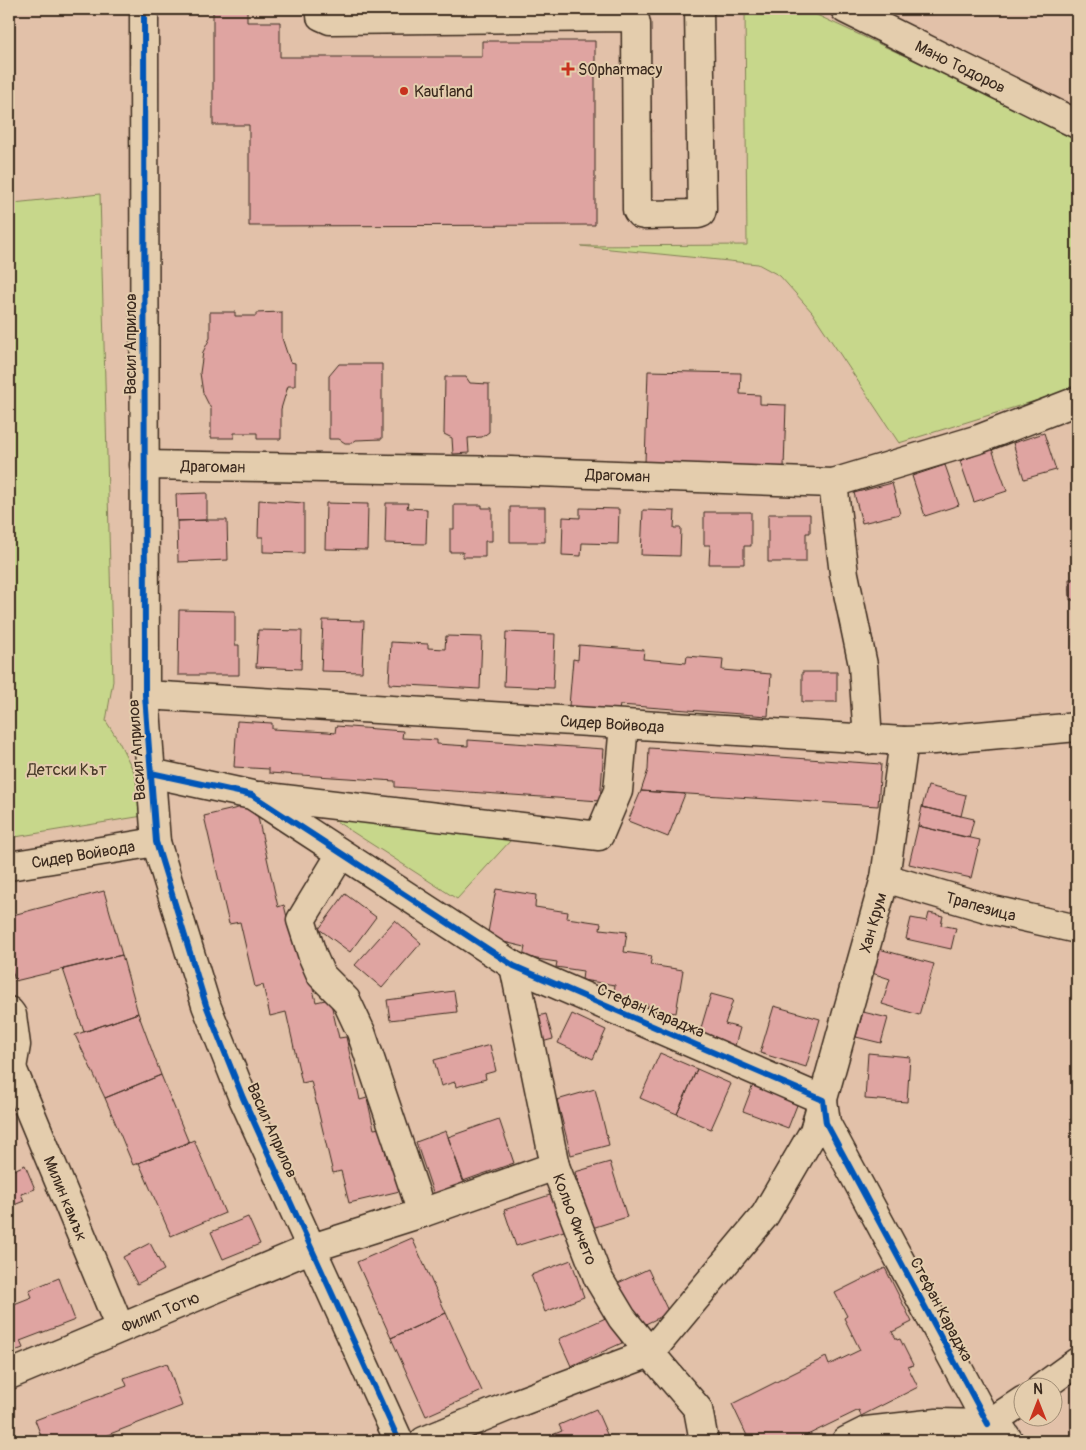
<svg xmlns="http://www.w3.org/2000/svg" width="1086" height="1450" viewBox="0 0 1086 1450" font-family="Pangolin,sans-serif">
<rect width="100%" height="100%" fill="#e2c1a9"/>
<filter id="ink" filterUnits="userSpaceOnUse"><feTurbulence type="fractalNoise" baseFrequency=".02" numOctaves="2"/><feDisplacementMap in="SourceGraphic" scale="10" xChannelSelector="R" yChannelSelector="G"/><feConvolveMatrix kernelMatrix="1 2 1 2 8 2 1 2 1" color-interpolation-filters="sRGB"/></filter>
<g filter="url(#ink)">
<path fill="#c7d78b" stroke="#818054" d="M 745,9 L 804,9 L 1077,136 L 1077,388 L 899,443 L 812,312 L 780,276 L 758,264 L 581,246 L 747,245 Z
M 100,194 L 113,681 L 106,721 L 119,742 L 155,814 L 9,838 L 9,209 L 13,203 Z
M 331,818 L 511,840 L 457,899 Z"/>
<path fill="#dfa4a1" stroke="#3b2a1e" d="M 213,9 L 247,9 L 247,22 L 280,22 L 280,57 L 482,57 L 482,41 L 595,41 L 595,225 L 249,226 L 249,125 L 213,125 Z
M 210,312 L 235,312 L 235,316 L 256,316 L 256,313 L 282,312 L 282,338 L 290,362 L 295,363 L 295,386 L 288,386 L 281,409 L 281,439 L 257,439 L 257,433 L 234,433 L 234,438 L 211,438 L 211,409 L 203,393 L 200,373 L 203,352 L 210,338 Z
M 339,364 L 382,364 L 382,439 L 356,440 L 352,443 L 345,443 L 339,439 L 329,439 L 329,376 Z
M 648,371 L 741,373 L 740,394 L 760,395 L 760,404 L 786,405 L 784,468 L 645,463 Z
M 445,377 L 466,377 L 470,383 L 489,384 L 489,432 L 482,437 L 468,438 L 469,453 L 453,454 L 452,438 L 444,434 Z
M 1044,433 L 1056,470 L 1024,479 L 1013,443 Z
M 992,449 L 1007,491 L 974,502 L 960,461 Z
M 945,465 L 959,505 L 925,516 L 912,476 Z
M 892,483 L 900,514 L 862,523 L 854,493 Z
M 207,493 L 207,520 L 177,521 L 176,494 Z
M 259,500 L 304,503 L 304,553 L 263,552 L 263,537 L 258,537 Z
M 326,503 L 368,504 L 367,550 L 325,549 Z
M 386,503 L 408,503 L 407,508 L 427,509 L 426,544 L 385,543 Z
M 454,505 L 482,505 L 482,508 L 492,508 L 492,541 L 485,541 L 485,557 L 463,557 L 463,552 L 450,552 L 450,529 L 454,529 Z
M 510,507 L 545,507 L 545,542 L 510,542 Z
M 580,508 L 619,509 L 618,544 L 582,543 L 581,556 L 562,555 L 563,517 L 580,518 Z
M 643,510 L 675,511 L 674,528 L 681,528 L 680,556 L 641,555 Z
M 704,512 L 751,512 L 751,546 L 744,546 L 744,564 L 709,564 L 710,545 L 704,545 Z
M 768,514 L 810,514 L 810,533 L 806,533 L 806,562 L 768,562 Z
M 207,520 L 227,520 L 228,560 L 178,562 L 177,521 Z
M 1069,579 L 1077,579 L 1077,600 L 1070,600 Z
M 179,610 L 235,611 L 235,645 L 239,645 L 239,675 L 178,675 Z
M 323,620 L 364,621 L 362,672 L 321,671 Z
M 258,630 L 302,631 L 301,669 L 256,667 Z
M 506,632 L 555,634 L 553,688 L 504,686 Z
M 446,636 L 482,637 L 480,689 L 389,684 L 391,642 L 428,644 L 428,648 L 445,649 Z
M 579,645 L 644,650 L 643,659 L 686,663 L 687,656 L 723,659 L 722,670 L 771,674 L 768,716 L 620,705 L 619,710 L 569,706 L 573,659 L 578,660 Z
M 802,672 L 837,672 L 837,702 L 802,702 Z
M 237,721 L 272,723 L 272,729 L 328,732 L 335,733 L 336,726 L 403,731 L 402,738 L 437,740 L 437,744 L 468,746 L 468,740 L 604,749 L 600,801 L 395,787 L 395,781 L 269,773 L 269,769 L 234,767 Z
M 649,748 L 881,764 L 878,806 L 641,791 L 648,770 Z
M 928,786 L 966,795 L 961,816 L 922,807 Z
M 641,791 L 685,794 L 668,837 L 628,821 Z
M 255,804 L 278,907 L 284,905 L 292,938 L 296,937 L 305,973 L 309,972 L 316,1002 L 330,999 L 339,1038 L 346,1037 L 360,1100 L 367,1098 L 374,1129 L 380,1128 L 388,1163 L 397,1160 L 404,1190 L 349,1203 L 341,1171 L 333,1173 L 311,1081 L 302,1083 L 286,1012 L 270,1016 L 263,985 L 255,987 L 240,922 L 229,924 L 204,816 Z
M 922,807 L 974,819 L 969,838 L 918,826 Z
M 918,826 L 980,840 L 971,878 L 909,864 Z
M 496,889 L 536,895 L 535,907 L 568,912 L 567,918 L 601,923 L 600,929 L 627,932 L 624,952 L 652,956 L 650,965 L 683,970 L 676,1013 L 648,1009 L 648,1005 L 613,1000 L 615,985 L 582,980 L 583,971 L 556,967 L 557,962 L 523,957 L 525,947 L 487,938 Z
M 104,891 L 122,955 L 15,981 L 9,958 L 9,916 Z
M 345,894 L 376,917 L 350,952 L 319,929 Z
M 929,913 L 943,916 L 941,925 L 956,928 L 951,949 L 906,939 L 911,918 L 927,921 Z
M 395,920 L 421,943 L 382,988 L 355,965 Z
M 879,949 L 934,964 L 919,1015 L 882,1004 L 890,979 L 872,973 Z
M 122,955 L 138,1013 L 84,1032 L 63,969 Z
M 454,991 L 457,1012 L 390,1020 L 387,1000 Z
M 711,994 L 733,1000 L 725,1024 L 740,1028 L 734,1049 L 698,1038 Z
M 774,1006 L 820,1019 L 806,1067 L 760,1053 Z
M 863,1012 L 888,1018 L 881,1043 L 856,1037 Z
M 138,1013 L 161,1075 L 105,1098 L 75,1035 Z
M 546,1014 L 553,1039 L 538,1043 L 531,1018 Z
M 572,1014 L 606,1030 L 593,1059 L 558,1043 Z
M 490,1045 L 496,1071 L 485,1074 L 486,1079 L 456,1087 L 455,1082 L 441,1086 L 434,1060 Z
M 660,1053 L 697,1069 L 677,1114 L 640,1098 Z
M 868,1053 L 910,1057 L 907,1102 L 865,1099 Z
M 697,1069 L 731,1084 L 711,1129 L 677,1114 Z
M 161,1075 L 189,1143 L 133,1165 L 105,1098 Z
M 754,1082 L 799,1100 L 788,1128 L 743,1111 Z
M 595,1089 L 609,1145 L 571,1155 L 557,1100 Z
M 499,1119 L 514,1163 L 463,1181 L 448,1137 Z
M 446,1131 L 466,1187 L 435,1198 L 416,1142 Z
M 194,1140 L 225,1213 L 171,1236 L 139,1163 Z
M 610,1162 L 627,1217 L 592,1228 L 575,1172 Z
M 25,1165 L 35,1189 L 21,1194 L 24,1201 L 9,1207 L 9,1172 Z
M 556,1193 L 567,1230 L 516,1246 L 504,1210 Z
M 248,1217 L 260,1244 L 223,1259 L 211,1232 Z
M 412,1238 L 446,1313 L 391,1338 L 357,1262 Z
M 150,1243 L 164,1270 L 137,1284 L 123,1257 Z
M 571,1260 L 584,1297 L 545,1312 L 531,1275 Z
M 885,1268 L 912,1322 L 892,1332 L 897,1340 L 900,1339 L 913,1365 L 908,1367 L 918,1387 L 861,1416 L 859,1410 L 795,1441 L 761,1441 L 759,1435 L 749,1440 L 732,1404 L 826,1357 L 829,1365 L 860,1350 L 844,1318 L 847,1316 L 835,1293 Z
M 648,1269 L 669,1313 L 639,1327 L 618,1283 Z
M 59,1278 L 75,1320 L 20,1341 L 23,1348 L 9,1353 L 9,1306 L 32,1297 L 29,1290 Z
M 446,1313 L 482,1391 L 426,1416 L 391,1338 Z
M 610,1316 L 622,1343 L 571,1366 L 559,1339 Z
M 167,1363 L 182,1406 L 92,1441 L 43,1441 L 35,1420 L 127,1386 L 124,1378 Z
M 596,1409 L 610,1441 L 537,1441 L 562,1431 L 559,1425 Z
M 647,1438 L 685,1441 L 646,1441 Z"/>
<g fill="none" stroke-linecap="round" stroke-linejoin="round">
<defs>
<g id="minor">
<path d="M 144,9 L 145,695 L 156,842 L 206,1005 L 243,1098 L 399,1441"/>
<path d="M 321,9 L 321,16 L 330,20 L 631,17 L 635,20 L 636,24 L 637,210 L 640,214 L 645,215 L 698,214 L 701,213 L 702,209 L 699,9"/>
<path id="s1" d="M 845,9 L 1077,124"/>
<path id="s2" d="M 144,465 L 511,471 L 833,483 L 979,439 L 1077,401"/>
<path d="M 833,483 L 844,574 L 863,665 L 868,740"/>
<path id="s3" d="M 145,695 L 904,741 L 934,740 L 1077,727"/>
<path d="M 151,773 L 252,795 L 514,966 L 823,1100 L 826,1123 L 988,1424"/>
<path d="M 259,796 L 599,836 L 618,791 L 624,725"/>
<path d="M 341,854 L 301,920 L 313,957 L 321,975 L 346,1000 L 361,1032 L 422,1213"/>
<path id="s4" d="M 9,866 L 156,842"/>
<path id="s5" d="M 885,878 L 993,910 L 1077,929"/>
<path id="s6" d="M 514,966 L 555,1166 L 598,1278 L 622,1318 L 650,1353 L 698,1409 L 704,1441"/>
<path d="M 9,1011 L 12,1015 L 16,1045 L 12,1068"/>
<path id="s7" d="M 12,1068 L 120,1328"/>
<path id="s8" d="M 9,1375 L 312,1248 L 422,1213 L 555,1166"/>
<path d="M 1041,1388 L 1077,1362"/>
<path d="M 995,1420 L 1009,1441"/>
<path id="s9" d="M 424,1441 L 512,1405 L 650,1353 L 765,1215 L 814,1131 L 885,878 L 904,741"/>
<path d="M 846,1441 L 866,1431 L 937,1423 L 988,1424 L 1024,1400"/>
</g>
</defs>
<use href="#minor" stroke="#3b2a1e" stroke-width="31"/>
<use href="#minor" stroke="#e4cdad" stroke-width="28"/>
<defs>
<path id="cycleway" d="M 144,9 L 145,695 L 156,842 L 206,1005 L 243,1098 L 399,1441
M 151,773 L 252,795 L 514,966 L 823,1100 L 826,1123 L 988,1424"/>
</defs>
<use href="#cycleway" stroke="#e4cdad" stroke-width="9"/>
<use href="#cycleway" stroke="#0057b8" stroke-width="6"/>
</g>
</g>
<g fill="#c8321e" stroke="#e4cdad" stroke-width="2">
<path d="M565.5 61.5h5v5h5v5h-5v5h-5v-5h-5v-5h5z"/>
<circle cx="404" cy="91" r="5"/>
</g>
<g text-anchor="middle" stroke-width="4" stroke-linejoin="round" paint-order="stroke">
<g font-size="16" fill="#3b2a1e" stroke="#e4cdad">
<text dy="6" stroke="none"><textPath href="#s1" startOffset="129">Мано Тодоров</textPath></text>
<text transform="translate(130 344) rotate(-90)" y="6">Васил Априлов</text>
<text dy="6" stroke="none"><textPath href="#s2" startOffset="69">Драгоман</textPath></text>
<text dy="6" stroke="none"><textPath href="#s2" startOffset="474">Драгоман</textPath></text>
<text dy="6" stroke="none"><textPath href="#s3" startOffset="468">Сидер Войвода</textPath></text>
<text transform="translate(136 750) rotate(-94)" y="6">Васил Априлов</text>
<text dy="6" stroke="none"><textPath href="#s4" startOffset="75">Сидер Войвода</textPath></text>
<text dy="6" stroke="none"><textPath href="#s5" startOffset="100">Трапезица</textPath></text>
<text dy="6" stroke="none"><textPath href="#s9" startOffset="736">Хан Крум</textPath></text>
<text transform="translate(651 1010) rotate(23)" y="6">Стефан Караджа</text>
<text transform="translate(273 1130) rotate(66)" y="6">Васил Априлов</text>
<text dy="6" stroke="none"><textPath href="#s7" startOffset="141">Милин камък</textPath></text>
<text dy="6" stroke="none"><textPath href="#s6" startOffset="261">Кольо Фичето</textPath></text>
<text transform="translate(942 1309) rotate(62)" y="6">Стефан Караджа</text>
<text dy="6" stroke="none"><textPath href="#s8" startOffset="164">Филип Тотю</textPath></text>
</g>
<g font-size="16" fill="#3b2a1e" stroke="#e4cdad" text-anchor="start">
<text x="578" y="75">SOpharmacy</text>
<text x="414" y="97">Kaufland</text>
</g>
<g font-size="16" fill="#493b29" stroke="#e4cdad">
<text x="67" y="775">Детски Кът</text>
</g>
</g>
<rect width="1086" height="1450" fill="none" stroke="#e4cdad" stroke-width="30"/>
<rect x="15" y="15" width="1056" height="1420" fill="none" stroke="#3b2a1e" stroke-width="2" filter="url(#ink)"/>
<g transform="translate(1038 1402)"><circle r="24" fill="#e4cdad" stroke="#a08c74"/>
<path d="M0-4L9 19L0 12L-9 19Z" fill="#c8321e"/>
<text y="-8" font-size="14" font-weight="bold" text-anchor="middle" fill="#3b2a1e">N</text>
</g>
</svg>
